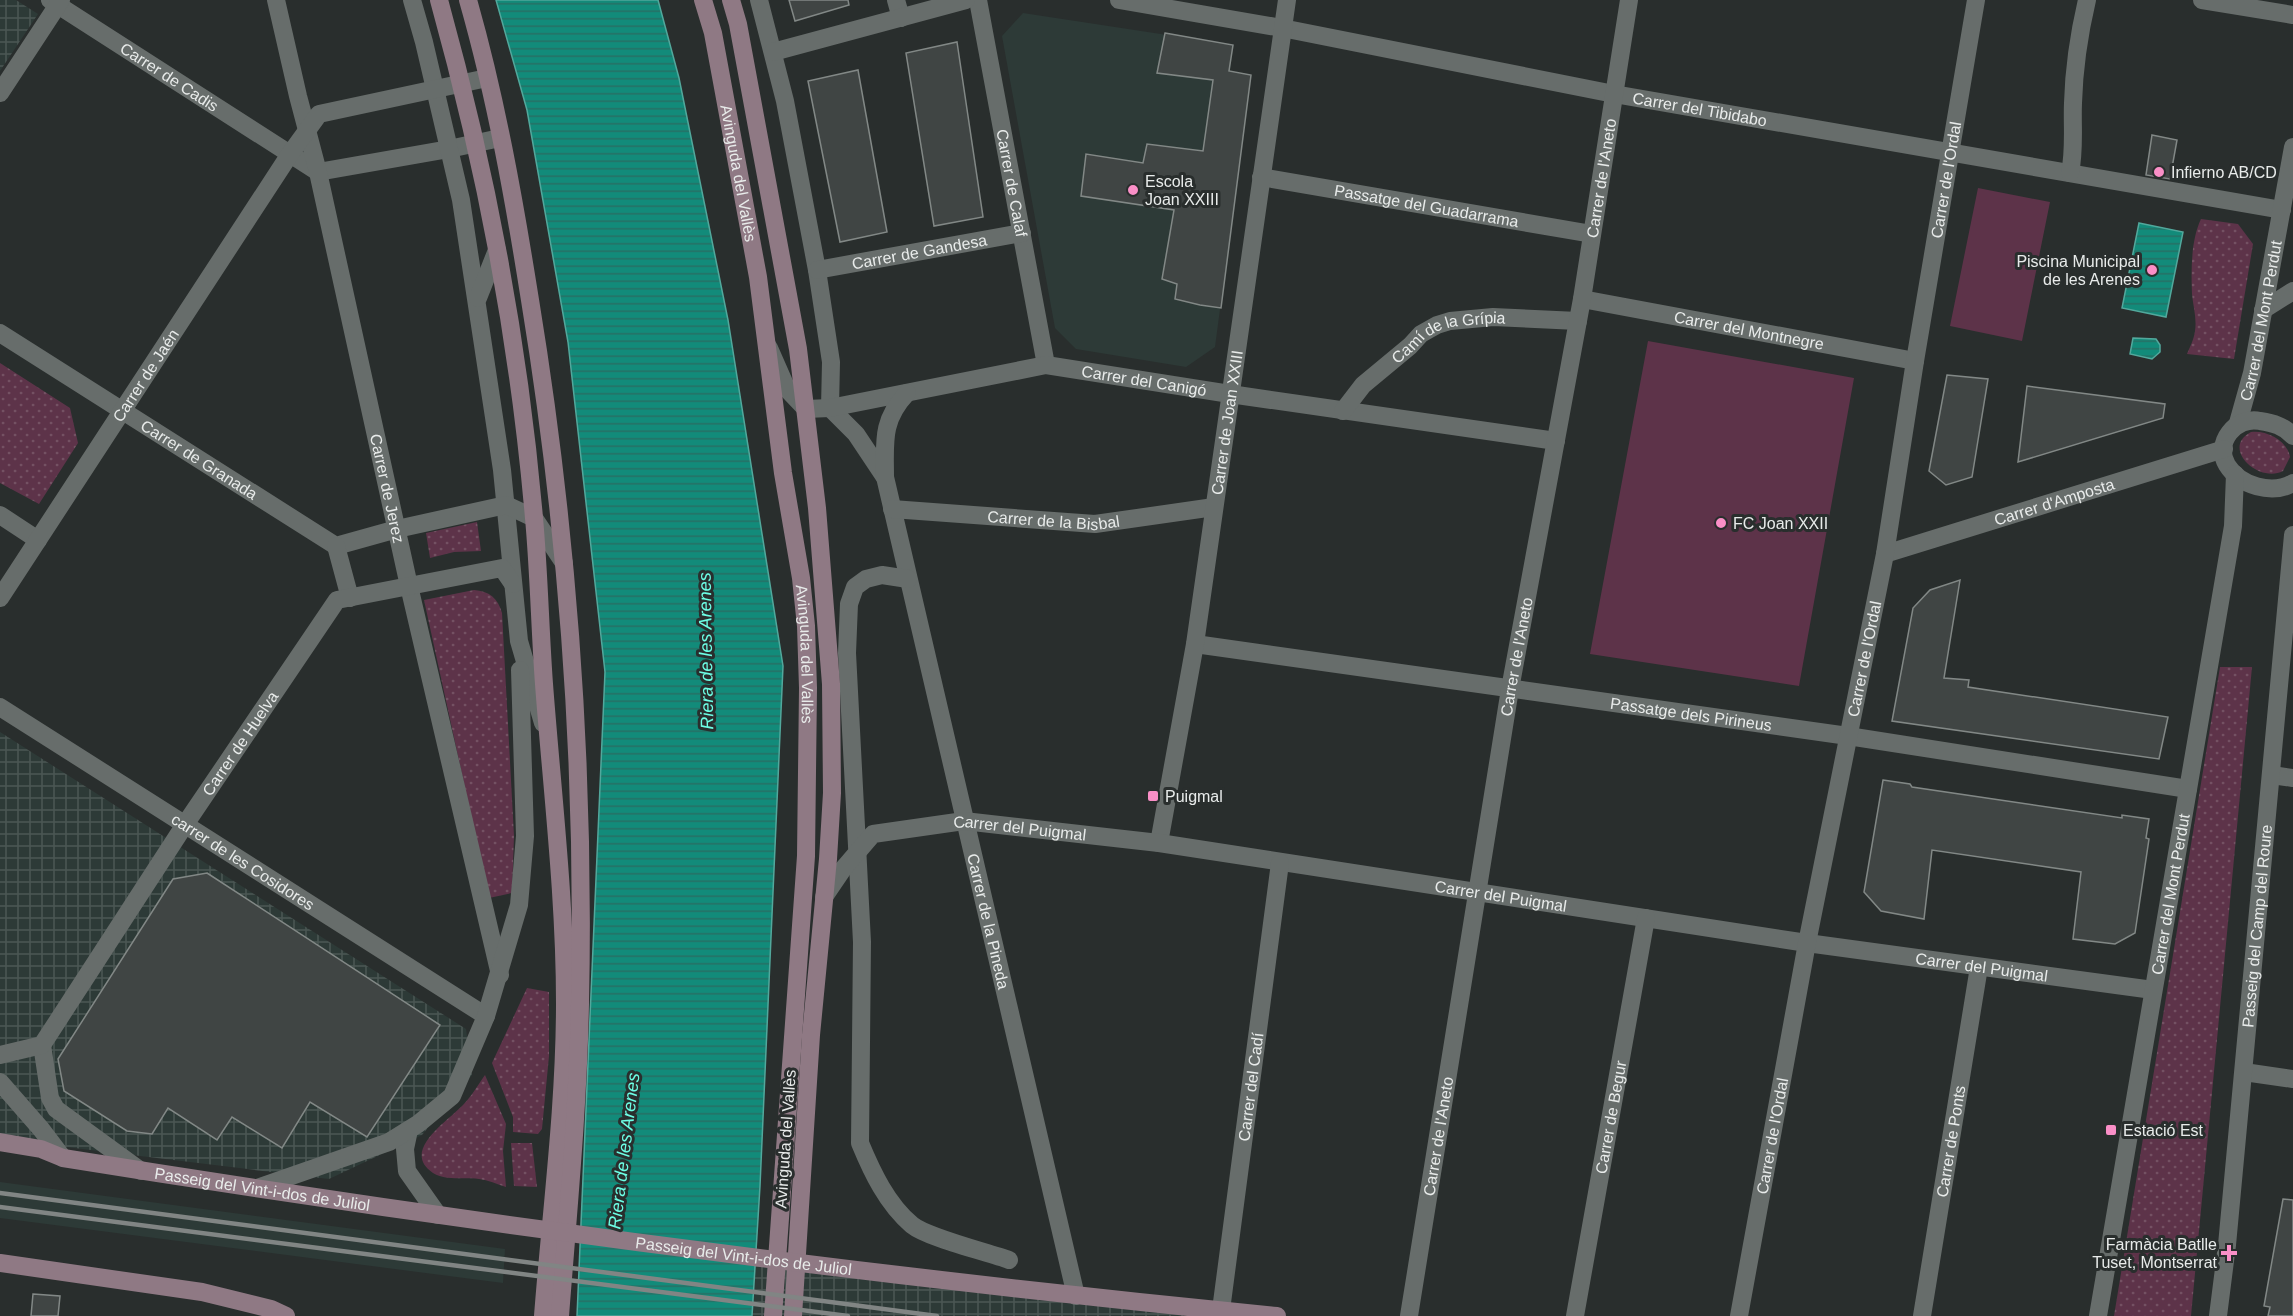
<svg xmlns="http://www.w3.org/2000/svg" width="2293" height="1316" viewBox="0 0 2293 1316" font-family="Helvetica,sans-serif">
<defs>
<pattern id="industrial-grid" width="8" height="8" patternUnits="userSpaceOnUse" patternTransform="scale(1.5)"><rect width="8" height="8" fill="#2d3a37"/><path d="M0 4h8M4 0v8" fill="none" stroke="#4b5754"/></pattern>
<pattern id="grass-dots" width="8" height="8" patternUnits="userSpaceOnUse" patternTransform="scale(1.5)"><rect width="8" height="8" fill="#5d3349"/><path d="M2 2h.1M6 6h.1" fill="none" stroke="#745163" stroke-width="1.8" stroke-linecap="round"/></pattern>
<pattern id="water-rules" width="6" height="5" patternUnits="userSpaceOnUse" patternTransform="scale(1.5)"><rect width="6" height="5" fill="#128b7a"/><path d="M0 2.5h6" fill="none" stroke="#276f65"/></pattern>
</defs>
<rect width="100%" height="100%" fill="#292e2d"/>
<path fill="#2d3a37" d="M 1023,13 L 1233,45 L 1230,71 L 1251,75 L 1215,347 L 1186,367 L 1076,349 L 1055,328 L 1002,36 Z
M 0,1182 L 505,1249 L 503,1283 L 0,1218 Z"/>
<path fill="url(#industrial-grid)" d="M 0,0 L 16,0 L 38,14 L 0,71 Z
M 0,732 L 466,1029 L 472,1075 L 422,1135 L 329,1179 L 0,1139 Z
M 629,1243 L 1239,1316 L 619,1316 Z"/>
<path fill="url(#grass-dots)" d="M 2201,219 L 2238,224 L 2253,244 L 2234,359 L 2187,354 C 2190,347 2194,339 2195,331 C 2197,318 2193,306 2192,294 C 2191,270 2191,240 2201,219 Z
M 0,363 L 70,408 L 78,443 L 39,504 L 0,483 Z
M 2251,432 C 2266,430 2287,440 2290,457 L 2283,471 C 2259,484 2220,448 2251,432 Z
M 477,522 L 481,551 L 454,552 L 430,558 L 426,533 Z
M 474,590 C 489,591 498,598 502,613 L 514,836 L 512,893 L 489,898 L 424,600 Z
M 2220,667 L 2252,667 L 2191,1316 L 2114,1316 Z
M 527,988 L 549,992 L 549,1056 L 542,1129 L 538,1134 L 513,1132 L 513,1117 L 492,1063 Z
M 485,1075 L 506,1124 L 503,1151 L 506,1187 C 497,1184 488,1180 479,1179 C 465,1177 445,1181 433,1173 C 400,1151 448,1121 463,1105 C 471,1097 478,1085 485,1075 Z
M 511,1143 L 532,1143 L 537,1187 L 514,1186 Z"/>
<path fill="#5d3349" d="M 1978,188 L 2050,202 L 2022,341 L 1950,326 Z
M 1648,341 L 1854,378 L 1799,686 L 1590,654 Z"/>
<path fill="url(#water-rules)" stroke="#52a89c" stroke-width="1.5" d="M 496,0 L 658,0 L 679,78 L 728,320 L 783,666 L 760,1186 L 752,1316 L 577,1316 L 605,672 L 568,342 L 527,110 Z
M 2139,223 L 2183,232 L 2166,317 L 2122,308 Z
M 2133,338 L 2156,339 L 2160,345 L 2160,352 L 2152,359 L 2130,354 Z"/>
<path fill="#404544" stroke="#828886" stroke-width="1.5" d="M 789,0 L 848,0 L 849,5 L 795,21 Z
M 1165,33 L 1233,45 L 1229,71 L 1251,75 L 1221,308 L 1200,305 L 1175,299 L 1177,284 L 1162,279 L 1174,210 L 1081,196 L 1086,154 L 1143,163 L 1147,144 L 1203,151 L 1213,80 L 1157,73 Z
M 957,42 L 983,217 L 934,226 L 906,53 Z
M 858,70 L 887,232 L 840,242 L 808,81 Z
M 2152,135 L 2177,140 L 2170,179 L 2146,175 Z
M 1947,375 L 1988,379 L 1972,477 L 1946,485 L 1929,471 Z
M 2027,386 L 2165,404 L 2163,418 L 2018,462 Z
M 1960,580 L 1944,678 L 1969,680 L 1968,687 L 2168,717 L 2159,759 L 1892,721 L 1913,608 L 1930,590 Z
M 1883,780 L 1910,784 L 1912,787 L 2122,818 L 2122,815 L 2149,819 L 2146,838 L 2149,839 L 2135,933 L 2115,944 L 2073,939 L 2081,872 L 1932,850 L 1924,919 L 1881,911 L 1864,892 Z
M 207,873 L 440,1025 L 367,1137 L 310,1102 L 282,1148 L 232,1117 L 217,1140 L 168,1108 L 152,1134 L 127,1131 L 64,1091 L 58,1059 L 173,879 Z
M 2283,1199 L 2293,1200 L 2293,1316 L 2268,1316 L 2270,1307 L 2264,1306 Z
M 33,1294 L 60,1296 L 58,1316 L 31,1316 Z"/>
<g fill="none" stroke-linecap="round" stroke-linejoin="round">
<g stroke="#676d6b" stroke-width="18">
<path id="s1" d="M 50,0 L 318,172 L 449,149 L 500,138"/>
<path id="s2" d="M 276,0 L 298,96 L 318,172 L 409,586 L 500,975"/>
<path d="M 412,0 L 424,42 L 461,200 L 502,470 L 519,641 L 543,723"/>
<path d="M 759,0 L 785,101 L 817,270 L 831,362 L 830,408 L 856,434 L 884,476"/>
<path d="M 896,0 L 901,18"/>
<path id="s3" d="M 978,0 L 1046,365"/>
<path id="s4" d="M 1119,0 L 1282,28 L 1614,94 L 2282,210"/>
<path d="M 2202,0 L 2293,15"/>
<path d="M 773,52 L 966,0"/>
<path d="M 0,93 L 61,0"/>
<path d="M 2070,173 C 2075,149 2072,126 2073,103 C 2074,68 2079,34 2087,0"/>
<path id="s5" d="M 1261,177 L 1592,234"/>
<path id="s6" d="M 817,270 L 1022,233"/>
<path d="M 478,298 L 497,250"/>
<path id="s7" d="M 1582,299 L 1915,361"/>
<path d="M 2263,310 L 2293,291"/>
<path id="s8" d="M 0,333 L 336,546 L 397,529 L 506,505 L 534,518 L 564,563"/>
<path id="s9" d="M 769,348 L 787,389 L 806,409 L 830,408 L 1046,365 L 1230,394 L 1556,441"/>
<path id="s10" d="M 907,393 C 881,421 885,442 885,477 L 1076,1296"/>
<path id="s11" d="M 1343,411 L 1363,385 L 1410,346 L 1421,334 L 1437,325 L 1450,321 L 1493,317 L 1578,321"/>
<path id="s12" d="M 2238,423 L 2252,373 L 2293,147"/>
<path d="M 2293,436 C 2284,426 2273,423 2260,421 C 2235,416 2214,443 2227,465 C 2240,486 2272,495 2293,483"/>
<path id="s13" d="M 892,509 L 1095,524 L 1214,507"/>
<path d="M 0,515 L 38,540"/>
<path d="M 336,546 L 350,598"/>
<path id="s14" d="M 1885,554 L 2224,449"/>
<path d="M 908,579 L 882,575 L 866,579 L 855,587 L 849,604 L 847,653 L 862,942 L 860,1143 C 872,1172 887,1204 912,1225 C 928,1238 987,1252 1009,1260"/>
<path id="s15" d="M 0,598 L 290,154 L 319,114 L 487,78"/>
<path id="s16" d="M 1195,644 L 1848,736 L 2188,789"/>
<path id="s17" d="M 0,707 L 486,1016"/>
<path d="M 2272,775 L 2293,778"/>
<path id="s18" d="M 1159,843 L 1195,644 L 1287,0"/>
<path id="s19" d="M 824,897 L 843,869 L 873,834 L 964,821 L 1159,843 L 1807,943 L 2153,990"/>
<path d="M 42,1045 L 50,1098 L 56,1109 L 141,1171"/>
<path id="s20" d="M 0,1055 L 42,1045 L 184,826 L 337,600 L 502,568 L 513,584"/>
<path d="M 2244,1072 L 2293,1079"/>
<path d="M 0,1082 L 41,1129 L 63,1158"/>
<path d="M 409,1130 L 405,1149 L 407,1171 L 438,1215"/>
<path d="M 260,1187 L 389,1142 L 418,1124 L 452,1096 L 486,1016 L 519,905 L 525,836 L 520,670"/>
<path id="s21" d="M 1221,1310 L 1280,863"/>
<path id="s22" d="M 1409,1316 L 1510,689 L 1582,299 L 1629,0"/>
<path id="s23" d="M 1575,1316 L 1646,918"/>
<path id="s24" d="M 1739,1316 L 1807,943 L 1885,554 L 1915,361 L 1976,0"/>
<path id="s25" d="M 1922,1316 L 1979,967"/>
<path id="s26" d="M 2098,1316 L 2233,526 L 2235,474"/>
<path id="s27" d="M 2218,1316 L 2227,1245 L 2293,535"/>
</g>
<g stroke="#8f7984" stroke-width="18">
<path d="M 439,0 C 486,169 519,343 534,518 C 539,573 540,629 544,684 C 552,790 565,897 565,1003 C 565,1107 551,1212 543,1316"/>
<path d="M 468,0 C 496,98 514,199 530,300 C 568,532 585,769 580,1004 C 578,1108 568,1212 560,1316"/>
<path id="s28" d="M 703,0 L 713,33 L 758,277 L 783,473 L 801,578 L 806,626 L 808,688 L 806,856 L 773,1316"/>
<path d="M 731,0 L 738,24 L 798,349 L 817,508 L 831,684 L 832,793 L 828,859 L 811,1035 L 793,1316"/>
<path id="s29" d="M 0,1142 L 41,1149 L 63,1158 C 466,1223 871,1276 1277,1316"/>
<path d="M 0,1263 L 202,1292 L 271,1309 L 286,1316"/>
</g>
<path stroke="#818584" stroke-width="4.5" d="M 0,1193 L 937,1316
M 0,1207 L 848,1316"/>
</g>
<g fill="#fa8fc7" stroke="#292e2d" stroke-width="2">
<circle cx="2159" cy="172" r="6"/>
<circle cx="1133" cy="190" r="6"/>
<circle cx="2152" cy="270" r="6"/>
<circle cx="1721" cy="523" r="6"/>
<rect x="1147" y="790" width="12" height="12" rx="3"/>
<rect x="2105" y="1124" width="12" height="12" rx="3"/>
<path d="M2226 1244h6v6h6v6h-6v6h-6v-6h-6v-6h6z"/>
</g>
<g text-anchor="middle" stroke-width="6" stroke-linejoin="round" paint-order="stroke">
<g font-size="16" fill="#e8ebea" stroke="#292e2d">
<text dy="6" stroke="none"><textPath href="#s1" startOffset="142">Carrer de Cadis</textPath></text>
<text dy="6" stroke="none"><textPath href="#s4" startOffset="591">Carrer del Tibidabo</textPath></text>
<text dy="6" stroke="none"><textPath href="#s28" startOffset="177">Avinguda del Vallès</textPath></text>
<text dy="6" stroke="none"><textPath href="#s22" startOffset="1154">Carrer de l'Aneto</textPath></text>
<text dy="6" stroke="none"><textPath href="#s24" startOffset="1155">Carrer de l'Ordal</textPath></text>
<text dy="6" stroke="none"><textPath href="#s3" startOffset="186">Carrer de Calaf</textPath></text>
<text dy="6" stroke="none"><textPath href="#s5" startOffset="168">Passatge del Guadarrama</textPath></text>
<text dy="6" stroke="none"><textPath href="#s6" startOffset="104">Carrer de Gandesa</textPath></text>
<text dy="6" stroke="none"><textPath href="#s12" startOffset="105">Carrer del Mont Perdut</textPath></text>
<text dy="6" stroke="none"><textPath href="#s7" startOffset="170">Carrer del Montnegre</textPath></text>
<text dy="6" stroke="none"><textPath href="#s11" startOffset="135">Camí de la Grípia</textPath></text>
<text dy="6" stroke="none"><textPath href="#s15" startOffset="266">Carrer de Jaén</textPath></text>
<text dy="6" stroke="none"><textPath href="#s9" startOffset="416">Carrer del Canigó</textPath></text>
<text dy="6" stroke="none"><textPath href="#s18" startOffset="426">Carrer de Joan XXIII</textPath></text>
<text dy="6" stroke="none"><textPath href="#s8" startOffset="236">Carrer de Granada</textPath></text>
<text dy="6" stroke="none"><textPath href="#s2" startOffset="501">Carrer de Jerez</textPath></text>
<text dy="6" stroke="none"><textPath href="#s14" startOffset="177">Carrer d'Amposta</textPath></text>
<text dy="6" stroke="none"><textPath href="#s13" startOffset="162">Carrer de la Bisbal</textPath></text>
<text dy="6" stroke="none"><textPath href="#s28" startOffset="663">Avinguda del Vallès</textPath></text>
<text dy="6" stroke="none"><textPath href="#s22" startOffset="668">Carrer de l'Aneto</textPath></text>
<text dy="6" stroke="none"><textPath href="#s24" startOffset="669">Carrer de l'Ordal</textPath></text>
<text dy="6" stroke="none"><textPath href="#s16" startOffset="501">Passatge dels Pirineus</textPath></text>
<text dy="6" stroke="none"><textPath href="#s20" startOffset="404">Carrer de Huelva</textPath></text>
<text dy="6" stroke="none"><textPath href="#s19" startOffset="228">Carrer del Puigmal</textPath></text>
<text dy="6" stroke="none"><textPath href="#s17" startOffset="288">carrer de les Cosidores</textPath></text>
<text dy="6" stroke="none"><textPath href="#s26" startOffset="428">Carrer del Mont Perdut</textPath></text>
<text dy="6" stroke="none"><textPath href="#s19" startOffset="714">Carrer del Puigmal</textPath></text>
<text dy="6" stroke="none"><textPath href="#s10" startOffset="546">Carrer de la Pineda</textPath></text>
<text dy="6" stroke="none"><textPath href="#s27" startOffset="392">Passeig del Camp del Roure</textPath></text>
<text dy="6" stroke="none"><textPath href="#s19" startOffset="1200">Carrer del Puigmal</textPath></text>
<text dy="6" stroke="none"><textPath href="#s21" startOffset="225">Carrer del Cadí</textPath></text>
<text dy="6" stroke="none"><textPath href="#s23" startOffset="202">Carrer de Begur</textPath></text>
<text dy="6" stroke="none"><textPath href="#s24" startOffset="183">Carrer de l'Ordal</textPath></text>
<text dy="6" stroke="none"><textPath href="#s22" startOffset="182">Carrer de l'Aneto</textPath></text>
<text transform="translate(785 1139) rotate(-86)" y="6">Avinguda del Vallès</text>
<text dy="6" stroke="none"><textPath href="#s25" startOffset="177">Carrer de Ponts</textPath></text>
<text dy="6" stroke="none"><textPath href="#s29" startOffset="267">Passeig del Vint-i-dos de Juliol</textPath></text>
<text dy="6" stroke="none"><textPath href="#s29" startOffset="753">Passeig del Vint-i-dos de Juliol</textPath></text>
</g>
<g font-size="16" fill="#e8ebea" stroke="#292e2d" text-anchor="start">
<text x="2171" y="178">Infierno AB/CD</text>
<text x="1145" y="187">Escola<tspan x="1145" dy="18">Joan XXIII</tspan></text>
<text x="2140" y="267" text-anchor="end">Piscina Municipal<tspan x="2140" dy="18">de les Arenes</tspan></text>
<text x="1733" y="529">FC Joan XXII</text>
<text x="1165" y="802">Puigmal</text>
<text x="2123" y="1136">Estació Est</text>
<text x="2217" y="1250" text-anchor="end">Farmàcia Batlle<tspan x="2217" dy="18">Tuset, Montserrat</tspan></text>
</g>
<g font-size="18" font-style="italic" fill="#6dfee5" stroke="#292e2d">
<text transform="translate(706 651) rotate(-91)" y="6">Riera de les Arenes</text>
<text transform="translate(624 1151) rotate(-83)" y="6">Riera de les Arenes</text>
</g>
</g>
</svg>
